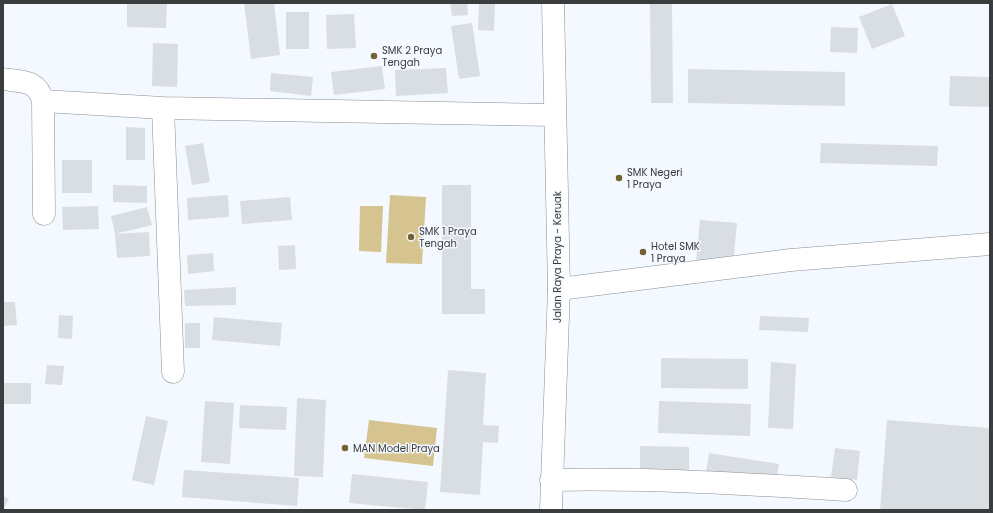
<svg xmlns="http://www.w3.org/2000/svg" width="993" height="513" viewBox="0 0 993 513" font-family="Poppins,sans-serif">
<rect width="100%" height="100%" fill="#f4f9ff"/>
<path fill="#d5c48f" d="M 390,195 L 426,197 L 422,264 L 386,263 Z
M 360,206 L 383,206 L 381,252 L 359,251 Z
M 369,420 L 437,428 L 433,466 L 364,458 Z"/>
<path fill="#d9dee3" d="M 127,3 L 167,3 L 166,28 L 127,27 Z
M 244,3 L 274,3 L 280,55 L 251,59 Z
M 450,3 L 467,3 L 468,15 L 452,16 Z
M 479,3 L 495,3 L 494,31 L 478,30 Z
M 650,3 L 672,3 L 673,103 L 651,103 Z
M 892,4 L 905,36 L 872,49 L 859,17 Z
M 286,12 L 309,12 L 309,49 L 286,49 Z
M 354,14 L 356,48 L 327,49 L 326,15 Z
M 472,23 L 480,76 L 459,79 L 451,26 Z
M 831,27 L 858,28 L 857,53 L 830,52 Z
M 153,43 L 178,44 L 177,87 L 152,86 Z
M 382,66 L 385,89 L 334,95 L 331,72 Z
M 446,68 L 448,93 L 396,96 L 395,70 Z
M 688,69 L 845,72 L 845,106 L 688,103 Z
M 271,73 L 313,77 L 311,96 L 270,91 Z
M 950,76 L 990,77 L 990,107 L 949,106 Z
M 126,127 L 145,128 L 145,160 L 126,160 Z
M 203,143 L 210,182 L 192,185 L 185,146 Z
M 821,143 L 938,146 L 937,166 L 820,163 Z
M 62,160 L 92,160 L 92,193 L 62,193 Z
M 113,185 L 147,186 L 147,203 L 113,202 Z
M 442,185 L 471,185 L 471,289 L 485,289 L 485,314 L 442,314 Z
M 228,195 L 229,217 L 188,220 L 187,198 Z
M 290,197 L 292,220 L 242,224 L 240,201 Z
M 98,206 L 99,229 L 63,230 L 62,207 Z
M 147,207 L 152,225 L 115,234 L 111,216 Z
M 700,220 L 737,223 L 733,265 L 696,262 Z
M 149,232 L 150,256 L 117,258 L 115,234 Z
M 295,245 L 296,269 L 279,270 L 278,246 Z
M 213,253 L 214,271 L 188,274 L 187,255 Z
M 236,287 L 236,305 L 185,306 L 184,290 Z
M 3,302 L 15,302 L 17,325 L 3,326 Z
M 59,315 L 73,316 L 72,339 L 58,338 Z
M 760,316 L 809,318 L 808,332 L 759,330 Z
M 214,317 L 282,323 L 280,346 L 212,340 Z
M 185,323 L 200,323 L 200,348 L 185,348 Z
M 661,358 L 748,359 L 748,389 L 661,388 Z
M 771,362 L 796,364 L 793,429 L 768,428 Z
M 47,365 L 64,366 L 62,385 L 45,384 Z
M 448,370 L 486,373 L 483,425 L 499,426 L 498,443 L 483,442 L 480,495 L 440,492 Z
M 3,383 L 31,383 L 31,404 L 3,404 Z
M 297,398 L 326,400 L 323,477 L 294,476 Z
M 205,401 L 234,403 L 230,464 L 201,462 Z
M 659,401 L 751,404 L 750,436 L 658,433 Z
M 240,405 L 287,407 L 286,430 L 239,428 Z
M 146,416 L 168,421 L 154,485 L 132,480 Z
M 887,420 L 990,428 L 990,510 L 880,510 Z
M 640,446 L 689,447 L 689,474 L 640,473 Z
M 835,448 L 860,451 L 857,480 L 831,477 Z
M 709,453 L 779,464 L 776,483 L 706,472 Z
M 184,470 L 299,478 L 297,506 L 182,497 Z
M 352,474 L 428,482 L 425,510 L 349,503 Z
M 3,496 L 9,499 L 3,510 Z"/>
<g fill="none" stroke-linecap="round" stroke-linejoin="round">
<defs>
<path id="minor" d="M 3,79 C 22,82 37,79 43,101
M 163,108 L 173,372
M 44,214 L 43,101 L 163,108 L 555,115
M 559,289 L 791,260 L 990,244
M 551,480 C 650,478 748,484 846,490"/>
<path id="major" d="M 551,510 L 559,289 L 553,3"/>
</defs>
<use href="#minor" stroke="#898e93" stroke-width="23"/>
<use href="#major" stroke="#898e93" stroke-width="23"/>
<use href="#minor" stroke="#fff" stroke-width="22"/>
<use href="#major" stroke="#fff" stroke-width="22"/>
</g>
<g fill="#736331" stroke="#f4f9ff" stroke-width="1.5">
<circle cx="374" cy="56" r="4"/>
<circle cx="619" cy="178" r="4"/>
<circle cx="411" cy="237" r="4"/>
<circle cx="643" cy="252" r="4"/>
<circle cx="345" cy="448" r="4"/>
</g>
<g text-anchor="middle" stroke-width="3" stroke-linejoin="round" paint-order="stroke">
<g font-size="10" fill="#3a3c3e" stroke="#f4f9ff" text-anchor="start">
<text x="382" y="54">SMK 2 Praya<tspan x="382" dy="12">Tengah</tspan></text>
<text x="627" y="176">SMK Negeri<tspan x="627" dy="12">1 Praya</tspan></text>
<text x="419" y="235">SMK 1 Praya<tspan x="419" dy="12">Tengah</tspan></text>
<text x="651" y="250">Hotel SMK<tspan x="651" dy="12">1 Praya</tspan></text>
<text x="353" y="452">MAN Model Praya</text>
</g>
<g font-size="10" fill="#3a3c3e" stroke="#f4f9ff">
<text transform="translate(557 257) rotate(-90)" y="4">Jalan Raya Praya - Keruak</text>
</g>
</g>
<rect width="993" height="513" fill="none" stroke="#3a3c3e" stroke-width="8"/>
</svg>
